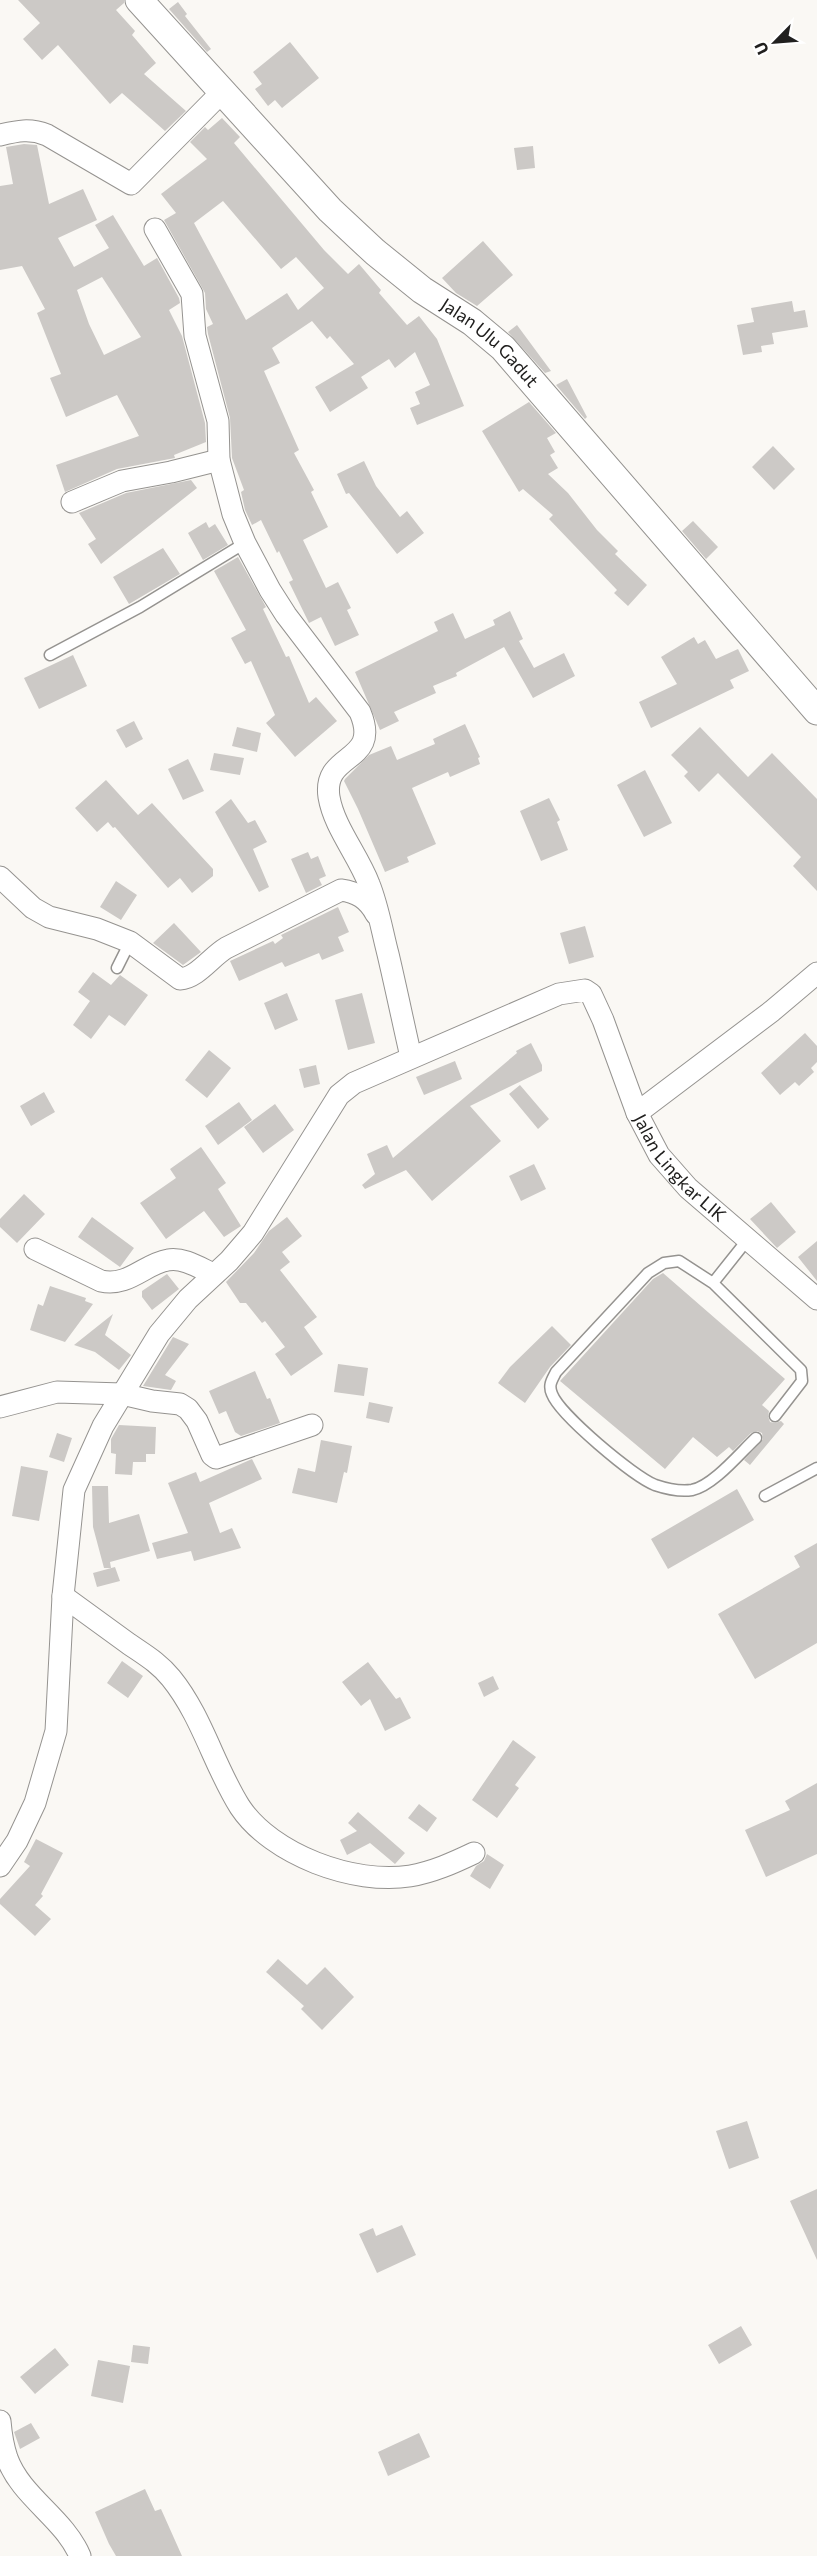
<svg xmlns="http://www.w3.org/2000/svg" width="817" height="2556" viewBox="0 0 817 2556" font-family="Commissioner,sans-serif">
<rect width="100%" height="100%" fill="#faf8f4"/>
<path fill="#ccc9c6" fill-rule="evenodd" d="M 18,0 L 124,0 L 124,3 L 116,10 L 135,31 L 132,35 L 156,63 L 144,74 L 186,111 L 165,131 L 122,93 L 110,104 L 58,45 L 42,60 L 23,39 L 40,23 Z
M 178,2 L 187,14 L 185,16 L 211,49 L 207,52 L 169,9 Z
M 290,42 L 319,78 L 282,108 L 275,100 L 268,106 L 255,89 L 262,84 L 253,72 Z
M 222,118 L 240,137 L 234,143 L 324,250 L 348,274 L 359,264 L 381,290 L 379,293 L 407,325 L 419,316 L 437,339 L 464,406 L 417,425 L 410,408 L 420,404 L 415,392 L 430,385 L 415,352 L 395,368 L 389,359 L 361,377 L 368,388 L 330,412 L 315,387 L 354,364 L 330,336 L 327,339 L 312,321 L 272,348 L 280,363 L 264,371 L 299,450 L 294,453 L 314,490 L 311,492 L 328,527 L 303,540 L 326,588 L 338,582 L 351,608 L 347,610 L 359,635 L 335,646 L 321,617 L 309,623 L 289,582 L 293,580 L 279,551 L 277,553 L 261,520 L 252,525 L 245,510 L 241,492 L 244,490 L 232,458 L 230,418 L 208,334 L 207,327 L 213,324 L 206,309 L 205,293 L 164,220 L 176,213 L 161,194 L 207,159 L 190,142 L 205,127 L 208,130 ZM 223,201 L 281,269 L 296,257 L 324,288 L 298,310 L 287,293 L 246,320 L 194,223 Z
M 24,144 L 37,145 L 49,204 L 83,189 L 97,220 L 58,238 L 74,267 L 109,248 L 95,225 L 113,215 L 144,266 L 157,258 L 179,298 L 180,303 L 169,310 L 182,336 L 205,423 L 206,442 L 174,455 L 175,458 L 117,469 L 65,492 L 56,465 L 139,436 L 117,395 L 66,417 L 50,378 L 61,374 L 37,313 L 45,309 L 22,266 L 0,270 L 0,186 L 13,184 L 6,147 ZM 102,277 L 141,337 L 104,355 L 89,324 L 77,290 Z
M 533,146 L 535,168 L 517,170 L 514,148 Z
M 483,241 L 513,275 L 477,306 L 456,293 L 442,278 Z
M 792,301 L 794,312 L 805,310 L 808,327 L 772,333 L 774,344 L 761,346 L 762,352 L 743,355 L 737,325 L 754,322 L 751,308 Z
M 517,325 L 551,371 L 545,373 L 508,332 Z
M 567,379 L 587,417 L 585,419 L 556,385 Z
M 529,402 L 556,433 L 547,438 L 555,452 L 550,455 L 558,468 L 548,474 L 568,493 L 597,530 L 618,551 L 615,554 L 647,585 L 628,606 L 614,593 L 617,590 L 549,519 L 553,515 L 523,489 L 519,492 L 482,431 Z
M 773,446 L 795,469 L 774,490 L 752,467 Z
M 364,461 L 376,486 L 400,517 L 407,511 L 424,533 L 397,554 L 349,493 L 346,494 L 337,474 Z
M 191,480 L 197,488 L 101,564 L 88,544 L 96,539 L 79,513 L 126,493 Z
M 693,521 L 718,547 L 706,559 L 682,531 Z
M 206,522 L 209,528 L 215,524 L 228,545 L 203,560 L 188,533 Z
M 163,548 L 180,574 L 129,604 L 113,577 Z
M 238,557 L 266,607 L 263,609 L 286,657 L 289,656 L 309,703 L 316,697 L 337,721 L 295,757 L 266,723 L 275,715 L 251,661 L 245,664 L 231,638 L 246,630 L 214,571 Z
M 510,611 L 523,639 L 519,641 L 534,668 L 564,653 L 575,676 L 533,698 L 504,647 L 456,673 L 457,676 L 433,686 L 436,693 L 394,712 L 399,721 L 380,730 L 355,672 L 438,631 L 434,622 L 453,613 L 465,639 L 495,625 L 493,620 Z
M 694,637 L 698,644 L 705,640 L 716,659 L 738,649 L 749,671 L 730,680 L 734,688 L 651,728 L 639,702 L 677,684 L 661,657 Z
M 73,655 L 87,686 L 39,709 L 24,678 Z
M 134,721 L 143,739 L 126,748 L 116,730 Z
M 465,724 L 480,757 L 478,758 L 480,764 L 450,777 L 448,772 L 412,788 L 436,844 L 407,857 L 409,862 L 385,872 L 358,809 L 344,781 L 345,779 L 369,755 L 391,746 L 397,760 L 435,744 L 433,739 Z
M 237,727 L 261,733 L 257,752 L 232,746 Z
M 700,727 L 748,777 L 772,753 L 817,799 L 817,891 L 793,866 L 801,857 L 718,773 L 699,792 L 684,776 L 688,772 L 671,755 Z
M 214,753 L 244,758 L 240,775 L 210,770 Z
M 188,759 L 204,791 L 183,800 L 168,769 Z
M 645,770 L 672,823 L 644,837 L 617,785 Z
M 106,780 L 138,815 L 152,803 L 213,869 L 213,876 L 192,893 L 180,878 L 168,888 L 115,827 L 113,828 L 108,822 L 97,832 L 75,808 Z
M 549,798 L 560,820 L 557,822 L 568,850 L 541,861 L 520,811 Z
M 231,799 L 248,823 L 255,820 L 267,842 L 253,849 L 269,887 L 259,892 L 215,812 Z
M 308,852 L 311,859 L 318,856 L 326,876 L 319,879 L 322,885 L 306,893 L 291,859 Z
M 116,881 L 137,895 L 121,920 L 100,907 Z
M 338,907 L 349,932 L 338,937 L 344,951 L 322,960 L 319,953 L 285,967 L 282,962 L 239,981 L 230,961 L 273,941 L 275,944 L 283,938 L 281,935 Z
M 174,923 L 201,952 L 183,965 L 153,943 Z
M 585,926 L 594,957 L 569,964 L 560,933 Z
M 93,972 L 111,985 L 120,975 L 148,995 L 125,1026 L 109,1015 L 91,1039 L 73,1025 L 90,1001 L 78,992 Z
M 287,993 L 298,1020 L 275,1030 L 264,1003 Z
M 362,993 L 375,1043 L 348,1050 L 335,1000 Z
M 805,1033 L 817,1046 L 817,1062 L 811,1068 L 814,1072 L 799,1086 L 795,1082 L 780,1095 L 761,1073 Z
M 531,1043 L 542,1065 L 542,1071 L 470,1106 L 501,1141 L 432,1201 L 406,1170 L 365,1189 L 362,1185 L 375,1174 L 367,1154 L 387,1145 L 393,1158 L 517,1053 L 516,1051 Z
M 209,1050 L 231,1068 L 207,1098 L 185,1080 Z
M 455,1061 L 462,1079 L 424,1095 L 416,1077 Z
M 316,1065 L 320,1084 L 304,1088 L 299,1069 Z
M 520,1085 L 549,1119 L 538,1129 L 509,1094 Z
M 44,1092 L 55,1112 L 31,1126 L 20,1106 Z
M 239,1102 L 252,1120 L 218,1145 L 205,1126 Z
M 275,1104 L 294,1130 L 263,1153 L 244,1127 Z
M 201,1147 L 226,1183 L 218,1189 L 241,1226 L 224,1237 L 204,1211 L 166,1239 L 140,1203 L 176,1178 L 170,1169 Z
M 534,1164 L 546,1189 L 521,1201 L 509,1176 Z
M 24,1194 L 45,1214 L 17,1243 L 0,1227 L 0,1219 Z
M 771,1202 L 796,1232 L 777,1248 L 750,1219 Z
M 92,1217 L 134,1248 L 120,1267 L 78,1237 Z
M 287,1217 L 302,1236 L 282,1252 L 290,1262 L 280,1270 L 317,1317 L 304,1327 L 323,1354 L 291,1376 L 275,1354 L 285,1347 L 265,1321 L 262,1323 L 246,1303 L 240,1303 L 226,1282 L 254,1253 L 269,1231 Z
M 817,1241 L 817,1281 L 798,1257 Z
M 663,1273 L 785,1379 L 762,1405 L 769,1411 L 768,1416 L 770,1422 L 775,1423 L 781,1421 L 784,1424 L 750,1465 L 744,1460 L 763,1439 L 762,1433 L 757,1431 L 751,1433 L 733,1451 L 729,1447 L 717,1457 L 693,1437 L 665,1469 L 560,1381 L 653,1279 Z
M 167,1274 L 179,1289 L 152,1310 L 142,1297 L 142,1291 Z
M 50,1286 L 86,1298 L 85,1301 L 93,1304 L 65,1342 L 30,1330 L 38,1304 L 43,1306 Z
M 113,1314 L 105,1335 L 131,1355 L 119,1370 L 95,1352 L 74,1345 Z
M 552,1326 L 571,1345 L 550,1367 L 525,1403 L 498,1383 L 510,1367 Z
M 173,1337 L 189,1344 L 165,1375 L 176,1381 L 171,1390 L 143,1386 Z
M 338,1364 L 368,1368 L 364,1396 L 334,1392 Z
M 255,1371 L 267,1399 L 270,1398 L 280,1423 L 241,1436 L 235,1432 L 226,1411 L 219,1414 L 209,1391 Z
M 369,1402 L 393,1407 L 389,1423 L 366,1418 Z
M 119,1425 L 156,1427 L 155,1454 L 146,1454 L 146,1462 L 133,1462 L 132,1475 L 115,1474 L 116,1454 L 111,1453 L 111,1439 Z
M 57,1433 L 72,1438 L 64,1462 L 49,1457 Z
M 321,1440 L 352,1446 L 347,1473 L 344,1472 L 337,1503 L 292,1493 L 298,1468 L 315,1472 Z
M 252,1459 L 262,1479 L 209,1503 L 220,1533 L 232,1528 L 241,1548 L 194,1561 L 191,1551 L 157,1559 L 152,1543 L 188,1533 L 168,1483 L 196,1472 L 200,1482 Z
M 21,1466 L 48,1471 L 39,1521 L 12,1516 Z
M 92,1486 L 108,1486 L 109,1523 L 139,1514 L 150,1551 L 110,1562 L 111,1568 L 104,1568 L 93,1527 Z
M 737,1489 L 754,1520 L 668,1569 L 651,1539 Z
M 817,1543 L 817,1643 L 755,1679 L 718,1614 L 800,1567 L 794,1556 Z
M 115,1567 L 120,1581 L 97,1587 L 93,1573 Z
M 122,1661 L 143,1676 L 128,1698 L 107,1683 Z
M 368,1662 L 396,1699 L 400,1697 L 411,1718 L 385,1731 L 370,1699 L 361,1706 L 342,1682 Z
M 493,1676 L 499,1689 L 484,1697 L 478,1683 Z
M 513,1740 L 536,1757 L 515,1785 L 519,1788 L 497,1818 L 472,1800 Z
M 817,1783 L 817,1854 L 766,1877 L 745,1830 L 790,1810 L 785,1801 Z
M 419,1804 L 437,1818 L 427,1832 L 408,1818 Z
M 358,1812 L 405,1853 L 395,1864 L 370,1843 L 347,1855 L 340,1840 L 357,1831 L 348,1823 Z
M 36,1839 L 63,1853 L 41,1894 L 43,1896 L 35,1905 L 51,1919 L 35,1936 L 0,1904 L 0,1899 L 30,1866 L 24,1862 Z
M 487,1854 L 504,1865 L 490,1889 L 470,1876 L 476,1866 L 484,1861 Z
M 278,1959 L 307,1985 L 325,1967 L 354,1997 L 322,2030 L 301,2009 L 304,2006 L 266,1972 Z
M 747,2121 L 759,2158 L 729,2169 L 716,2131 Z
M 817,2189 L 817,2260 L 790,2201 Z
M 402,2225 L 416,2255 L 377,2273 L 359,2234 L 373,2228 L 376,2236 Z
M 741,2326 L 752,2345 L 719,2364 L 708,2345 Z
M 133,2345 L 150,2347 L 148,2364 L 131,2362 Z
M 55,2348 L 69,2365 L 35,2394 L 20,2377 Z
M 98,2360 L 130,2366 L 123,2403 L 91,2396 Z
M 31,2423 L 40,2438 L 20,2449 L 14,2432 Z
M 419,2433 L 430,2457 L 388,2476 L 378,2452 Z
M 145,2489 L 155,2511 L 161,2509 L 182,2556 L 116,2556 L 109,2544 L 95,2512 Z"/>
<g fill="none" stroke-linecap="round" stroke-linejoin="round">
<defs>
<path id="service" d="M 50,655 L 140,607 L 245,543
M 117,968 L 130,942
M 713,1283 L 748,1239
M 756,1438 C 740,1453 713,1486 692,1490 C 679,1492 667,1489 655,1485 C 633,1476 560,1415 552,1394 C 548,1385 552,1380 556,1372 L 648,1273 L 664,1263 L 679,1261 L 713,1283 L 801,1370 L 802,1381 L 775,1416
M 765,1496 L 817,1468"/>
<g id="minor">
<path d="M 0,135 C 17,131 30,128 47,135 L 131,184 L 221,93"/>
<path d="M 155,229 L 192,294 L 195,336 L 218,421 L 219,460 L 233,514 L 245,543 L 270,590 L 286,615 L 360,712 C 382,764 322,751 329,797 C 334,827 358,855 369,884 C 378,906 382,931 388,954 C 396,988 403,1022 411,1057"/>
<path d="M 72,502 L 122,481 L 171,472 L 219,460"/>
<path d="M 0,877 L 33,908 L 49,917 L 97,929 L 130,942 L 180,979 C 197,978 211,957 226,948 L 341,890 C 357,892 368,899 376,914"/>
<path d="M 637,1113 L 772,1011 L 817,973"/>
<path d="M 35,1249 L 101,1281 C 129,1287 144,1264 168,1260 C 183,1257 200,1268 213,1274"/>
<path d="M 0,1407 L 57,1392 L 122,1394 L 152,1401 L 180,1404 L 188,1409 L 197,1421 L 212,1455 L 216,1458 L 312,1425"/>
<path d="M 63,1596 C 85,1612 107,1628 129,1644 C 145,1655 159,1663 171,1678 C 202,1716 214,1766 240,1807 C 272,1855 354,1885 410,1876 C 433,1872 453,1863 474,1853"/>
<path id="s1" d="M 0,1866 L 17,1841 L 35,1803 L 56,1731 L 63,1596 L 74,1490 L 103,1426 L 159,1334 L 188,1299 L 229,1261 L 253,1233 L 339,1095 L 354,1083 L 559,994 L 585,990 L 591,994 L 603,1020 L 637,1113 L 659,1155 L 688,1188 L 817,1299"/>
<path d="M 0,2421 C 1,2433 3,2446 7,2458 C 21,2497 64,2518 80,2556"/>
</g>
<g id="tertiary">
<path id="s2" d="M 139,0 L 330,210 L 375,252 L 422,290 L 472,322 L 503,348 L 817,711"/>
</g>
</defs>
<use href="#service" stroke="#959390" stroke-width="13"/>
<use href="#minor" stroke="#959390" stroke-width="23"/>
<use href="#tertiary" stroke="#959390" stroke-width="29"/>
<use href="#service" stroke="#fff" stroke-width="10"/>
<use href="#minor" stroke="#fff" stroke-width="21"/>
<use href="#tertiary" stroke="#fff" stroke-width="27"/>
</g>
<g text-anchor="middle" stroke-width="6" stroke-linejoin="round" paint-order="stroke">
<g font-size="18" fill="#21201f" stroke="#fff">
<text dy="6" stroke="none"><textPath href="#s2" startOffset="492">Jalan Ulu Gadut</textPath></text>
<text dy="6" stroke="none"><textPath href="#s1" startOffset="1342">Jalan Lingkar LIK</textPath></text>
</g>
</g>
<g transform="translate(775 42) rotate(245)" stroke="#ffffff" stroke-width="4.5" paint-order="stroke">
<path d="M0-4.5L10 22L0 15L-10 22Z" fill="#21201f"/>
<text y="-9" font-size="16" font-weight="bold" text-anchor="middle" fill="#21201f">U</text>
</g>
</svg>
